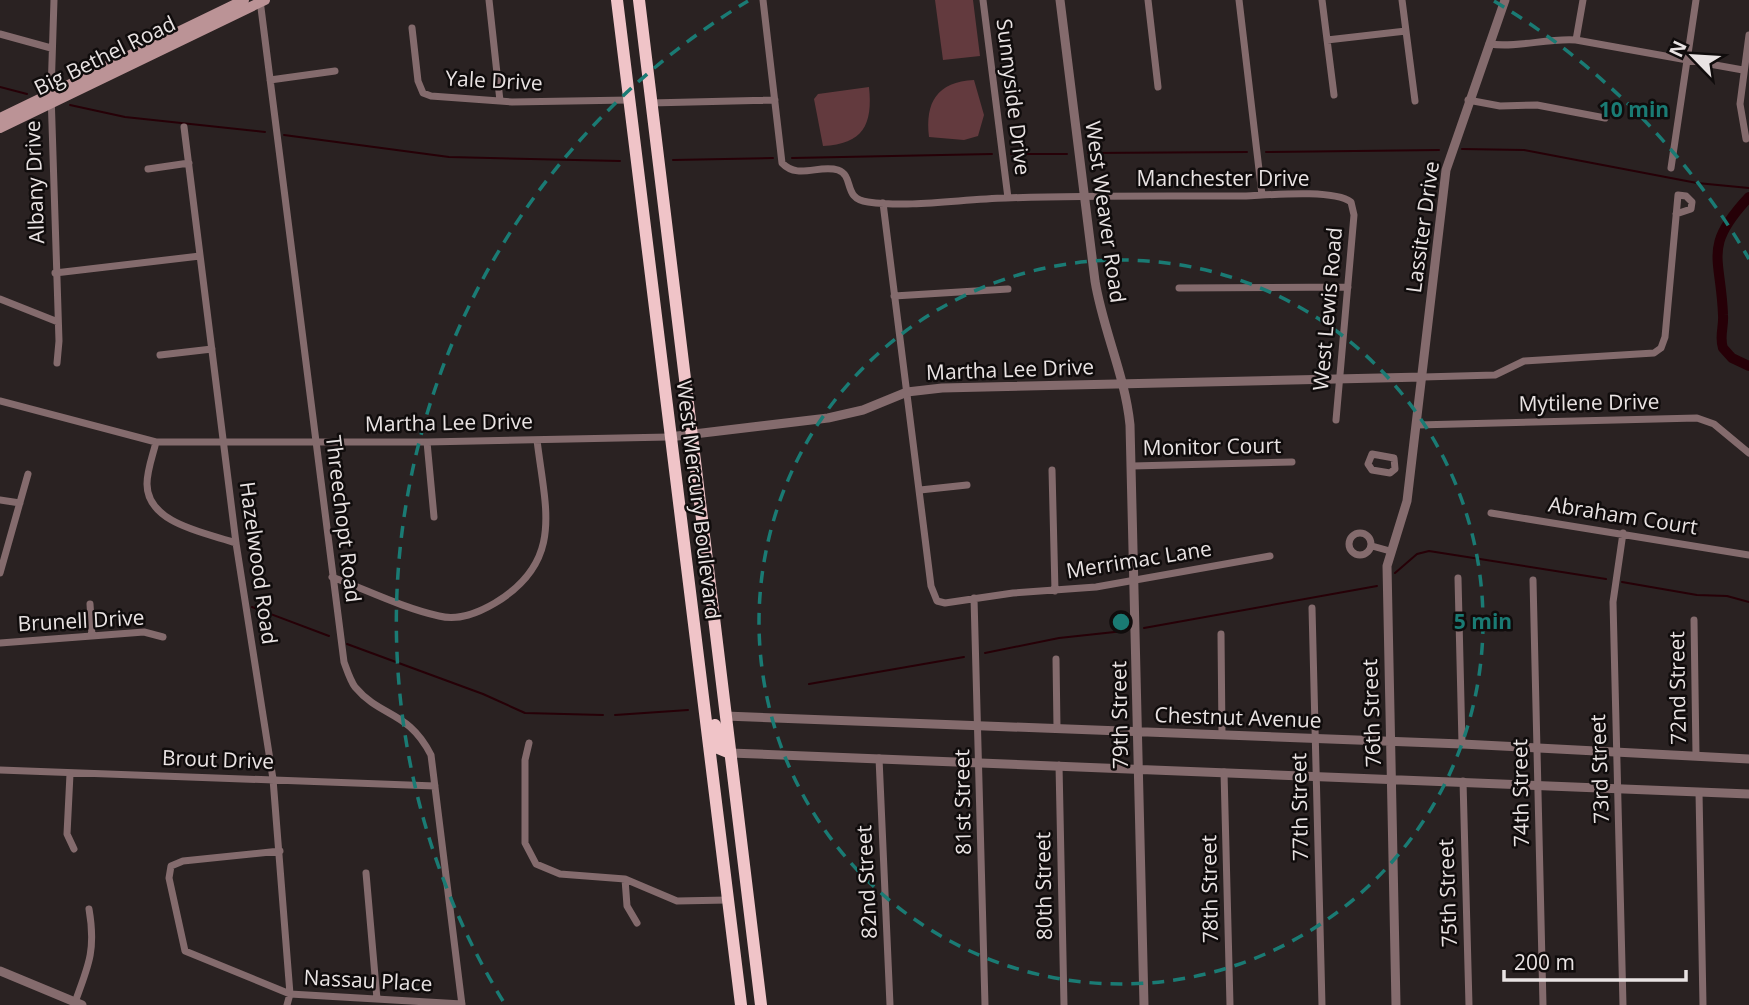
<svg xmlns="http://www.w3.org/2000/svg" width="1749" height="1005" viewBox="0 0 1749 1005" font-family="'Open Sans',sans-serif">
<rect width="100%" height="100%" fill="#2a2222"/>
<path fill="#633a3e" d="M 935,0 L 973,0 L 980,56 L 943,60 Z
M 974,80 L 984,115 L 978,136 L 964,140 L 929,137 C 925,102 937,82 974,80 Z
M 869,87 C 873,125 863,144 823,146 L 814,99 L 818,94 Z"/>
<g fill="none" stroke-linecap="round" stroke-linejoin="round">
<path stroke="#260007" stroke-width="2" d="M 0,87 L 27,94
M 70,105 L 125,117 L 265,132
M 284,135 L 449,157 L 620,161
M 1462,149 L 1524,150 L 1697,183 L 1749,188
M 1266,152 L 1439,150
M 1088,153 L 1247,152
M 1011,154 L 1067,154
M 792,158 L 992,154
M 673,160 L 773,158
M 1395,573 L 1417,554 L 1429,551 L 1606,579
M 1622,582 L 1697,595 L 1727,596 L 1749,602
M 252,607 L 329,636
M 1144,628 L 1377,586
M 347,644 L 483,694 L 525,713 L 603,715
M 985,653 L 1059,638 L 1124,631
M 809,684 L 964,657
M 615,715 L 688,710"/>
<path stroke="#260007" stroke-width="10" d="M 1749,197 C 1702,247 1721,257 1723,315 C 1724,327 1719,337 1723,348 L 1732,358 L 1749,366"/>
<path stroke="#846b6d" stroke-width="7" d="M 54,0 L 51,93 L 59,341 L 57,363
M 260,0 L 344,662 C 347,670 350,680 355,687 C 381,718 408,710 431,755 L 462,1005
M 489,0 L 500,101
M 763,0 L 782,163 C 798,180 819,164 838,170 C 855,176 842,199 868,202 C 912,208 961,199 1006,198 C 1086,195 1166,196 1246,196 C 1270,195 1333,189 1351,202 L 1354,215 L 1336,420
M 983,0 L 1008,198
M 1148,0 L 1158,87
M 1239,0 L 1262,195
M 1322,0 L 1334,95
M 1402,0 L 1415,101
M 412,28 L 418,81 L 423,93 L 431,96 L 512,102 L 629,100
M 0,34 L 51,48
M 1327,40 L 1406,31
M 1576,40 L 1583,0
M 1489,44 C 1519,48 1546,38 1576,40 L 1743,70
M 270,80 L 335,71
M 1468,100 L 1500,106 L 1537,105 L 1605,118
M 650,103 L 775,100
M 184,127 L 236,543 L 273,779 L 290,994 L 287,1005
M 1746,139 L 1740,104 L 1749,35
M 1671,168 L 1696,0
M 148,169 L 189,163
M 883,203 L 931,586 L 937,601 L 945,603 L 1013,593 L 1096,587 L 1270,556
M 55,273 L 200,256
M 1179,288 L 1348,287
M 894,296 L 1008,289
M 0,299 L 58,322
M 160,355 L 212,349
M 1423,377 L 1495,375 L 1524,361 L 1654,353 L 1661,348 L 1665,337 L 1678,195 L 1686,196 L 1692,202 L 1691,209 L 1676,214
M 0,401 L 156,442 L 427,442 L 669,437
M 1417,425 L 1697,418 L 1714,424 L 1749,453
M 156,442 C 153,455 147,470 147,484 C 147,524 207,533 236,543
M 427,442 L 434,517
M 1372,454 L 1394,458 L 1395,469 L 1390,473 L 1372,470 L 1368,464 Z
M 1132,466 L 1292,462
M 1052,470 L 1055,591
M 920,490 L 967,485
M 0,500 L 20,503
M 1491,513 L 1749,555
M 1623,533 L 1613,602 L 1623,1005
M1349 544a11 11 0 1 1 22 0a11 11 0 1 1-22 0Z
M 1372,546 L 1390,551
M 0,573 L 28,474
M 332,577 C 367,590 403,608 439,616 C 459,621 478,613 495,603 C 565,561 545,508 537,440
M 1458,578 L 1462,744
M 1533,580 L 1543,1005
M 974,598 L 985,1005
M 90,604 L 92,636
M 1312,608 L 1322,1005
M 1694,620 L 1696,755
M 1221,634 L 1222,735
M 0,643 L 144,632 L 163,637
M 1056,659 L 1057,728
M 529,743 L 525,760 L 525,843 L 536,864 L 560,874 L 625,879 L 677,901 L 728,900
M 879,758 L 890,1005
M 1059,765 L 1064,1005
M 0,770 L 435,786
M 1224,772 L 1230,1005
M 70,774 L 67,834 L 74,849
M 1463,781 L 1469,1005
M 1699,792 L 1703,1005
M 280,851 L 183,861 L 171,866 L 169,878 L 185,951 L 290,994 L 462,1004
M 366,873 L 377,999
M 625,879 L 627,906 L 637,923
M 75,1002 C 89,965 96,949 89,909"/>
<path stroke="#846b6d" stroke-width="9" d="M 1060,0 L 1095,281 C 1103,330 1125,375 1130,425 L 1144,1005
M 669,437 L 828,418 L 863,410 L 907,392 L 942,388 L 1423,377
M 725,716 L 1462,744 L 1749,759
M 730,753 L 1749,794
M 0,971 L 82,1005
M 1396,1005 L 1387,566 L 1407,501 L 1446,170 L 1505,0"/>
<path stroke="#bb9396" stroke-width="10" d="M 0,118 L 244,0
M 0,128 L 265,0"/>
<path stroke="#f0c4c8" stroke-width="12" d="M 617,0 L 741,1005
M 639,0 L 761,1005
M 715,725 L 718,748 L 730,753"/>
</g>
<g fill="none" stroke="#1a7b74" stroke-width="3.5" stroke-dasharray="12 9">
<circle cx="1121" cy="622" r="362"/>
<path d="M503 1001A725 725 0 0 1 748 1M1494 1A725 725 0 0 1 1749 259"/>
</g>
<g text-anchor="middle" stroke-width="5" stroke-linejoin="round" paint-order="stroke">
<g font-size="21" fill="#e9e3e3" stroke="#100c0c">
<text transform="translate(105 56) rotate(-26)" y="7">Big Bethel Road</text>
<text transform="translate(494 81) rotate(3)" y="7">Yale Drive</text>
<text transform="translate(1013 97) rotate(83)" y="7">Sunnyside Drive</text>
<text x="1223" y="186">Manchester Drive</text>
<text transform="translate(35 182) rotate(-92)" y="7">Albany Drive</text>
<text transform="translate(1105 212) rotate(82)" y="7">West Weaver Road</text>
<text transform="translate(1423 227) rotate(-82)" y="7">Lassiter Drive</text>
<text transform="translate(1328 309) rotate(-85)" y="7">West Lewis Road</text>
<text transform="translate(1010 370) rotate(-2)" y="7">Martha Lee Drive</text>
<text transform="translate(1589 403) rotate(-1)" y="7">Mytilene Drive</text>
<text transform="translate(449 423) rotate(-1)" y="7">Martha Lee Drive</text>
<text transform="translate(1212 447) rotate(-1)" y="7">Monitor Court</text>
<text transform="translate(698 500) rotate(83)" y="7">West Mercury Boulevard</text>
<text transform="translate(1623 516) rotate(9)" y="7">Abraham Court</text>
<text transform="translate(343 519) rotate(83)" y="7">Threechopt Road</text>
<text transform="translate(1139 560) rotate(-9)" y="7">Merrimac Lane</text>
<text transform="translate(258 563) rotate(82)" y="7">Hazelwood Road</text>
<text transform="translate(81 621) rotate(-3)" y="7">Brunell Drive</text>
<text transform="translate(1678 688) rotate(-91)" y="7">72nd Street</text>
<text transform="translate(1372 713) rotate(-92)" y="7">76th Street</text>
<text transform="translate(1120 715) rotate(-91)" y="7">79th Street</text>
<text transform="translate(1238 718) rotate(2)" y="7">Chestnut Avenue</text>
<text transform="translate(218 760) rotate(2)" y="7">Brout Drive</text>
<text transform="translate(1600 769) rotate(-92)" y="7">73rd Street</text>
<text transform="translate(1521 793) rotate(-91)" y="7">74th Street</text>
<text transform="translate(963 802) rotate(-91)" y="7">81st Street</text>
<text transform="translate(1300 807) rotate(-91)" y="7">77th Street</text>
<text transform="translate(867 882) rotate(-93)" y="7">82nd Street</text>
<text transform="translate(1044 886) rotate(-91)" y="7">80th Street</text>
<text transform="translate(1210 889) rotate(-91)" y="7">78th Street</text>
<text transform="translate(1448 893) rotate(-92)" y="7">75th Street</text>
<text transform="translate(368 981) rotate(3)" y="7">Nassau Place</text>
</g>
</g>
<circle cx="1121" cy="622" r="10" fill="#1a7b74" stroke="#100c0c" stroke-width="3.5"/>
<g font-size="21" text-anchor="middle" font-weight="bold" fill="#1a7b74" stroke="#100c0c" stroke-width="5" stroke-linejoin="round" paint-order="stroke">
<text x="1634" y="117">10 min</text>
<text x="1483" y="629">5 min</text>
</g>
<g transform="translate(1693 56) rotate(295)" stroke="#100c0c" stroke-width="5" paint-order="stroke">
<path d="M0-5L12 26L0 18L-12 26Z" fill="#e9e3e3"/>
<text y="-10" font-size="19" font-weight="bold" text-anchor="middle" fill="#e9e3e3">N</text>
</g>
<path d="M1504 970v10h182v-10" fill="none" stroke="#e9e3e3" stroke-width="3.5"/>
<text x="1514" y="970" font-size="21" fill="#e9e3e3" stroke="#100c0c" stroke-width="5" paint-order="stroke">200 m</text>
</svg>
